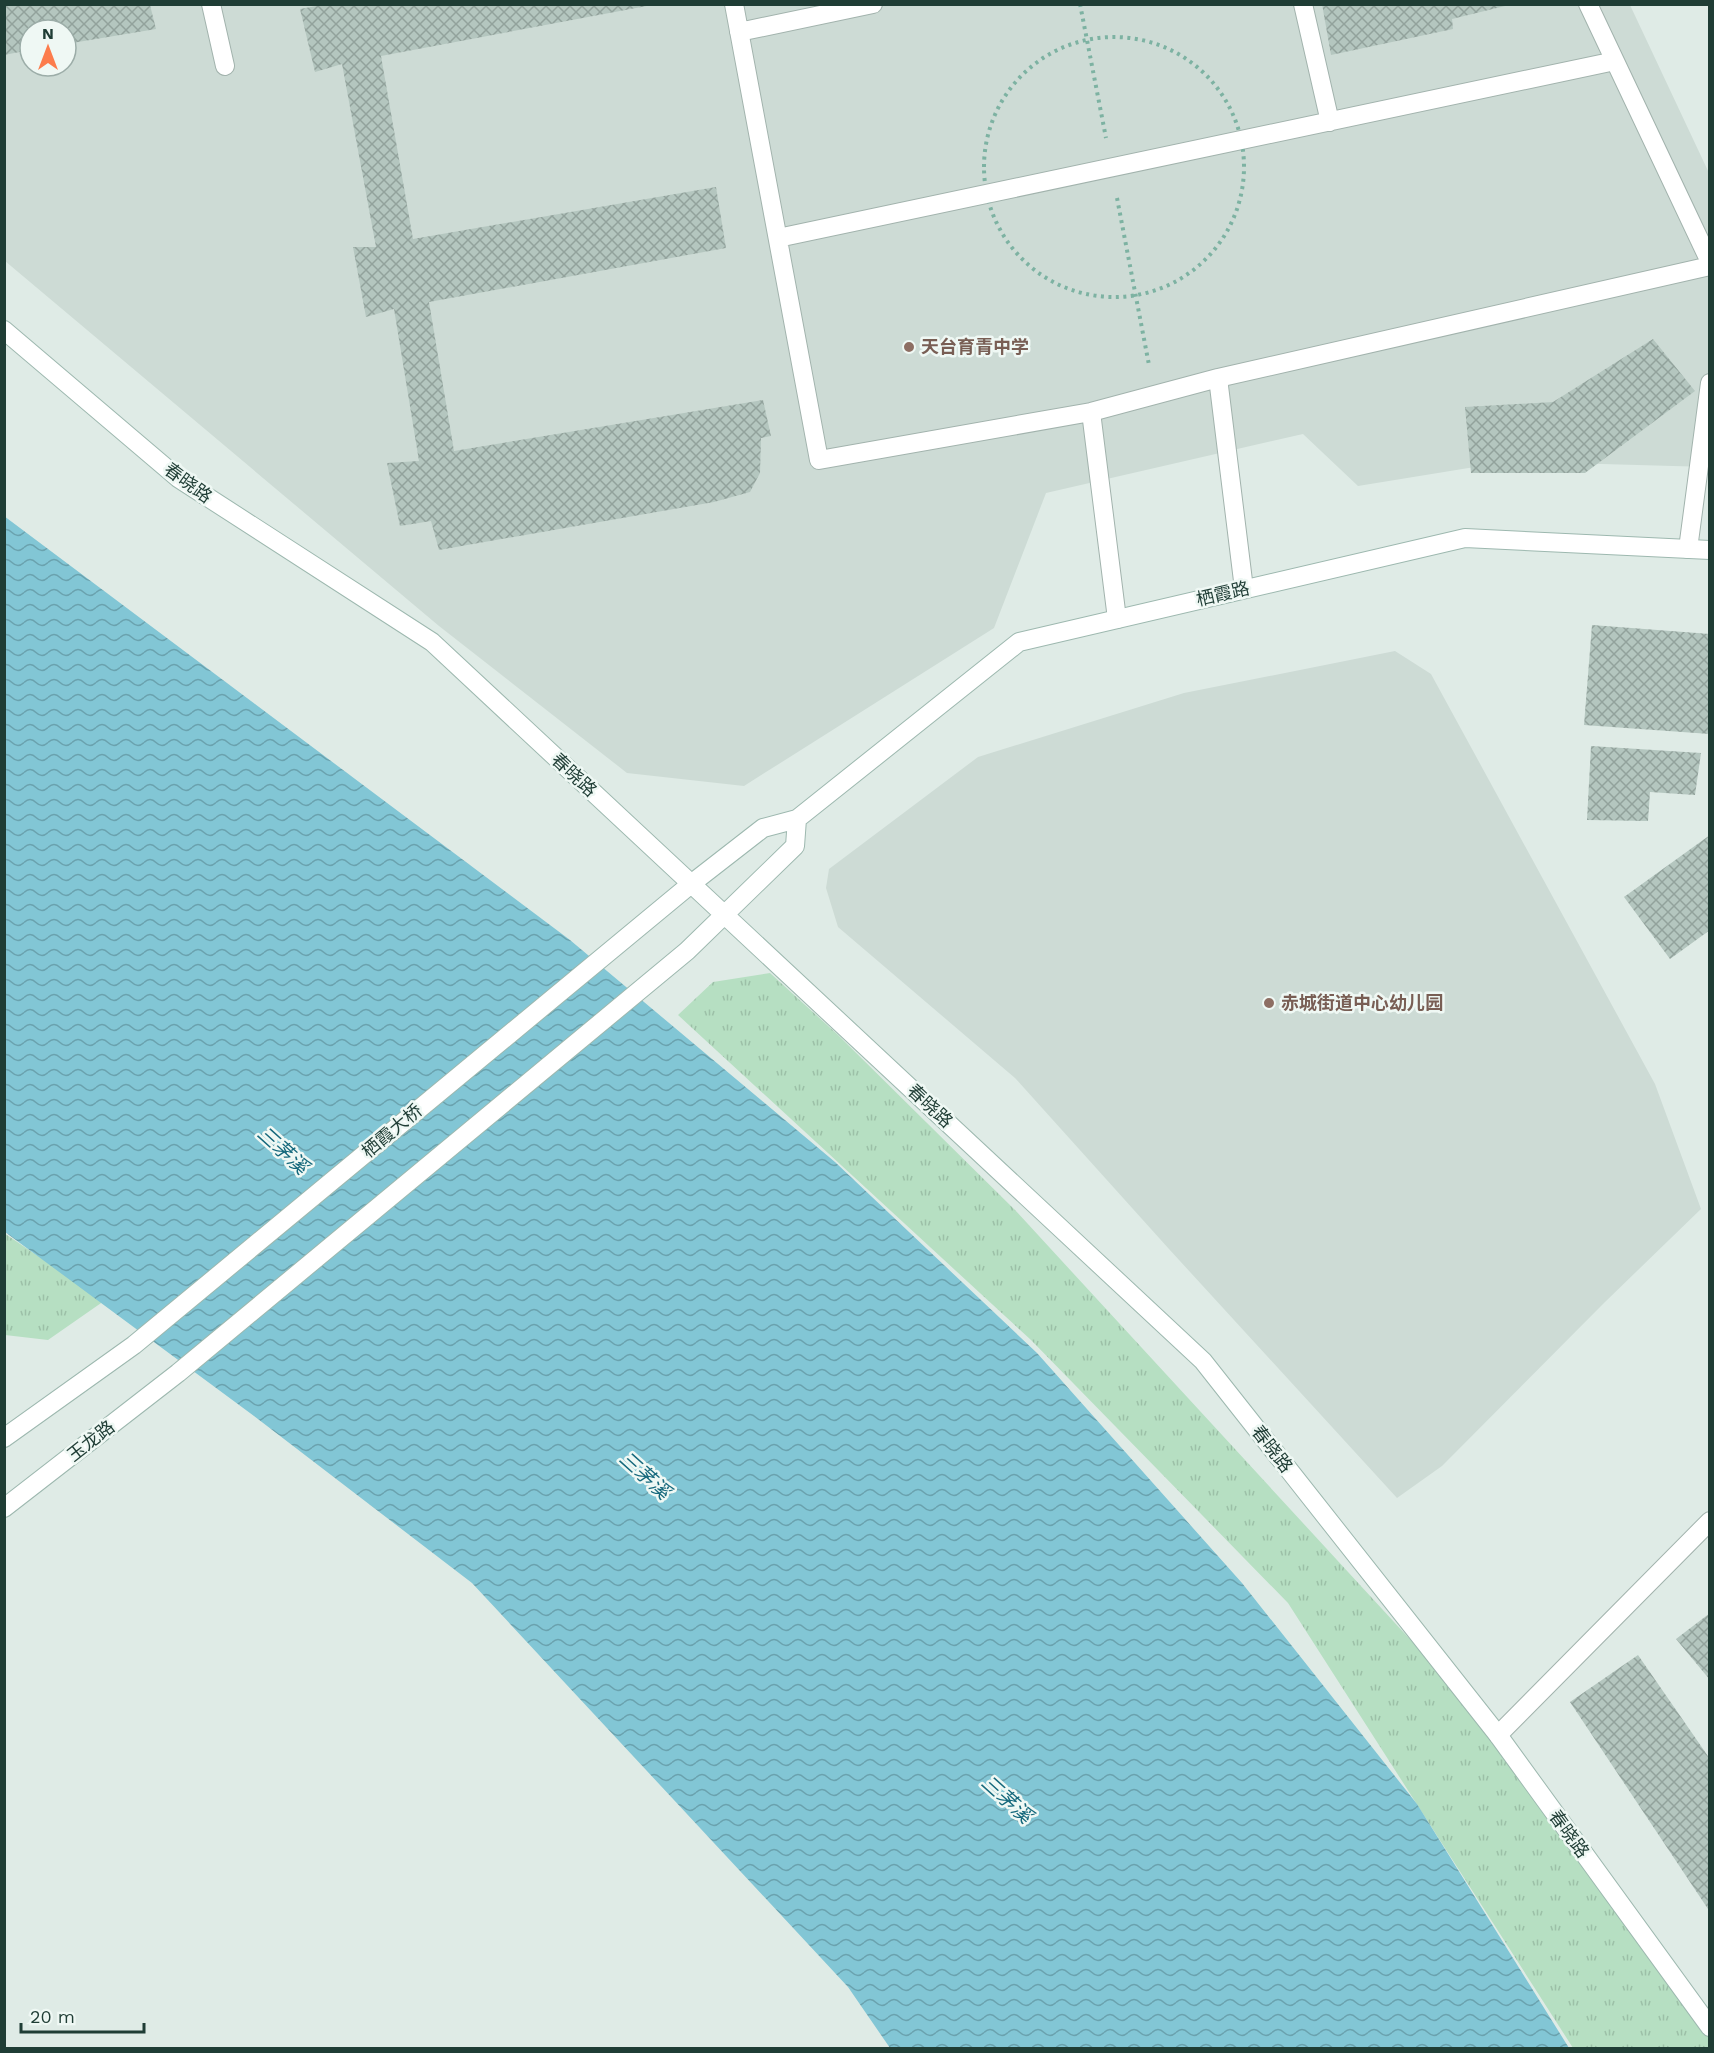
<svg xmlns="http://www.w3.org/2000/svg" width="1714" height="2053" viewBox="0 0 1714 2053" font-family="'Work Sans','Noto Sans SC',sans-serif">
<defs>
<pattern id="park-tufts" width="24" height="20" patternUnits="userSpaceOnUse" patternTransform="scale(1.5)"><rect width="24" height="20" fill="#b6dfc2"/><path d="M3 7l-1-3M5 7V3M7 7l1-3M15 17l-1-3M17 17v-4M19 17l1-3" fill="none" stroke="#9cc0a7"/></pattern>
<pattern id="water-waves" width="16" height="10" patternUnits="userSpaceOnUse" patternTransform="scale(1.5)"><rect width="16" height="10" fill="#82c6d5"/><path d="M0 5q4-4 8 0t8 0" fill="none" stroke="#6aa2ae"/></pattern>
<pattern id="building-cross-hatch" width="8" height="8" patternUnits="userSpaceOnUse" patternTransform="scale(1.5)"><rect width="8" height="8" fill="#b4c6bf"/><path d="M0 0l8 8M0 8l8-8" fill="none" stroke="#92a29c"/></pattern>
</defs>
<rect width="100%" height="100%" fill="#dfebe6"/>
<path fill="#cddbd5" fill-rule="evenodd" d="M 4,5 L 1630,5 L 1709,173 L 1709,467 L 1602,464 L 1487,465 L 1358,486 L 1303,434 L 1046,493 L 994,628 L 744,786 L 627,773 L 439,626 L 5,261 ZM 30,30 L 66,30 L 66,66 L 30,66 Z
M 1395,651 L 1431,674 L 1655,1084 L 1701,1209 L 1605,1302 L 1442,1466 L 1397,1498 L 1169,1249 L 1015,1078 L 838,927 L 826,888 L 829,869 L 978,757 L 1184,693 Z"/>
<path fill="url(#park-tufts)" d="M 770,973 L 837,1034 L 1015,1210 L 1498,1735 L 1709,2027 L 1709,2048 L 1573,2048 L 1288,1603 L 1031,1340 L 678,1015 L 713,982 Z
M 4,1233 L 104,1301 L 48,1340 L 5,1335 Z"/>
<path fill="url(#water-waves)" d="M 4,516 L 570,940 L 835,1162 L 1037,1353 L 1242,1583 L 1417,1804 L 1569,2048 L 890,2048 L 848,1987 L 472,1583 L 254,1416 L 5,1232 Z"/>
<path fill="url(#building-cross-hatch)" d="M 1322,4 L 1509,4 L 1509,5 L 1452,19 L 1453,29 L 1331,55 Z
M 4,5 L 150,5 L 156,29 L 66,44 L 66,30 L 30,30 L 30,50 L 4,55 Z
M 322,5 L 652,5 L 381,56 L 413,239 L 716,187 L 726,248 L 429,302 L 454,451 L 763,400 L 771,436 L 761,438 L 760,473 L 750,492 L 714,502 L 439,550 L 431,521 L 400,526 L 387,463 L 419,461 L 394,309 L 366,317 L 353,247 L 376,247 L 342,64 L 315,72 L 300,9 Z
M 1653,339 L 1695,391 L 1585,473 L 1471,473 L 1465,407 L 1553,402 Z
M 1592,625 L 1710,634 L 1710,734 L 1584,725 Z
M 1591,746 L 1701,753 L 1695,795 L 1650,792 L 1648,821 L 1587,820 Z
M 1710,835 L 1710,930 L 1670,959 L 1624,897 Z
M 1710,1613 L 1710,1680 L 1676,1639 Z
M 1638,1655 L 1710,1759 L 1710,1912 L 1570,1702 Z"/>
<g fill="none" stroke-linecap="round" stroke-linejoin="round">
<defs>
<path id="lane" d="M 211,4 L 225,66
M 734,4 L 819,460 L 1091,412 L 1218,378 L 1710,266
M 1303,4 L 1330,122
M 1588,4 L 1710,262
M 739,32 L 873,4
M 778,238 L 1615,61
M 1218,378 L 1244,589
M 1091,412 L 1117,619
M 1688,549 L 1710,383"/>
<path id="street" d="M 1498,1735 L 1710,1521"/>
<path id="secondary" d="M 4,330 L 178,478 L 432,642 L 1203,1361 L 1498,1735 L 1710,2027
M 797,819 L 1019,642 L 1465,538 L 1710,550
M 4,1438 L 134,1345 L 691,884 L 763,828 L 797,819 L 795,846 L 687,951 L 178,1373 L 4,1508"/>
</defs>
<use href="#lane" stroke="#a2b3ad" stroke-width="20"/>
<use href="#street" stroke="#a2b3ad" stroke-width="20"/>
<use href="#secondary" stroke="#9db8af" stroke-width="20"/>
<path stroke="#7db2a2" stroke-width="4" stroke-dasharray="3 4.5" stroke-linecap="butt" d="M 1080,4 L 1106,138
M984 167a130 130 0 1 1 260 0a130 130 0 1 1-260 0Z
M 1117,198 L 1149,365"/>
<use href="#lane" stroke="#fff" stroke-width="18"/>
<use href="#street" stroke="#fff" stroke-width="18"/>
<use href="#secondary" stroke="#fff" stroke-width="18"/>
</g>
<g fill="#8d6e63" stroke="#eff8f4" stroke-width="2">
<circle cx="909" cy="347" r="6"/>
<circle cx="1269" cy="1003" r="6"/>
</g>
<g text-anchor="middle" stroke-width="5" stroke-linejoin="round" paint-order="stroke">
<g font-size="18" font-weight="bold" fill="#785e54" stroke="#eff8f4" text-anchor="start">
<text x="921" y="353">天台育青中学</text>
<text x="1281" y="1009">赤城街道中心幼儿园</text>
</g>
<g font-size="18" fill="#1f3d35" stroke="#eff8f4">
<text transform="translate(188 483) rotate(36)" y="6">春晓路</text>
<text transform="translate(1223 594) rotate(-13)" y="6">栖霞路</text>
<text transform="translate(574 775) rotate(43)" y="6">春晓路</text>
<text transform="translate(930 1106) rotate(43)" y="6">春晓路</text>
<text transform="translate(392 1131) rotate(-40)" y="6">栖霞大桥</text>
<text transform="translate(91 1441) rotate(-38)" y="6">玉龙路</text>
<text transform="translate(1272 1449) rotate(52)" y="6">春晓路</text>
<text transform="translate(1569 1834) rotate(54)" y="6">春晓路</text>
</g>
<g font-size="20" font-style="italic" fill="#15687c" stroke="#eff8f4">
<text transform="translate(283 1150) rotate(42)" y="7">三茅溪</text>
<text transform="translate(645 1475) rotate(42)" y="7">三茅溪</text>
<text transform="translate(1007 1799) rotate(42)" y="7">三茅溪</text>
</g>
</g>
<rect width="1714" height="2053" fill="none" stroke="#1f3d35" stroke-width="12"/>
<g transform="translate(48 48)"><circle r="28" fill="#eff8f4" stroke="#9cada8" stroke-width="1.5"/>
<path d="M0-4.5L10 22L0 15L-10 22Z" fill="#fc7c4c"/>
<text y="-9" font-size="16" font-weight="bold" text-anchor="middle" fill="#1f3d35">N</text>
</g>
<path d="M21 2023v9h123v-9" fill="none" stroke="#1f3d35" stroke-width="3"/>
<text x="30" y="2023" font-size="18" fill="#1f3d35" stroke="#eff8f4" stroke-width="4.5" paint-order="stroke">20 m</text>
</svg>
